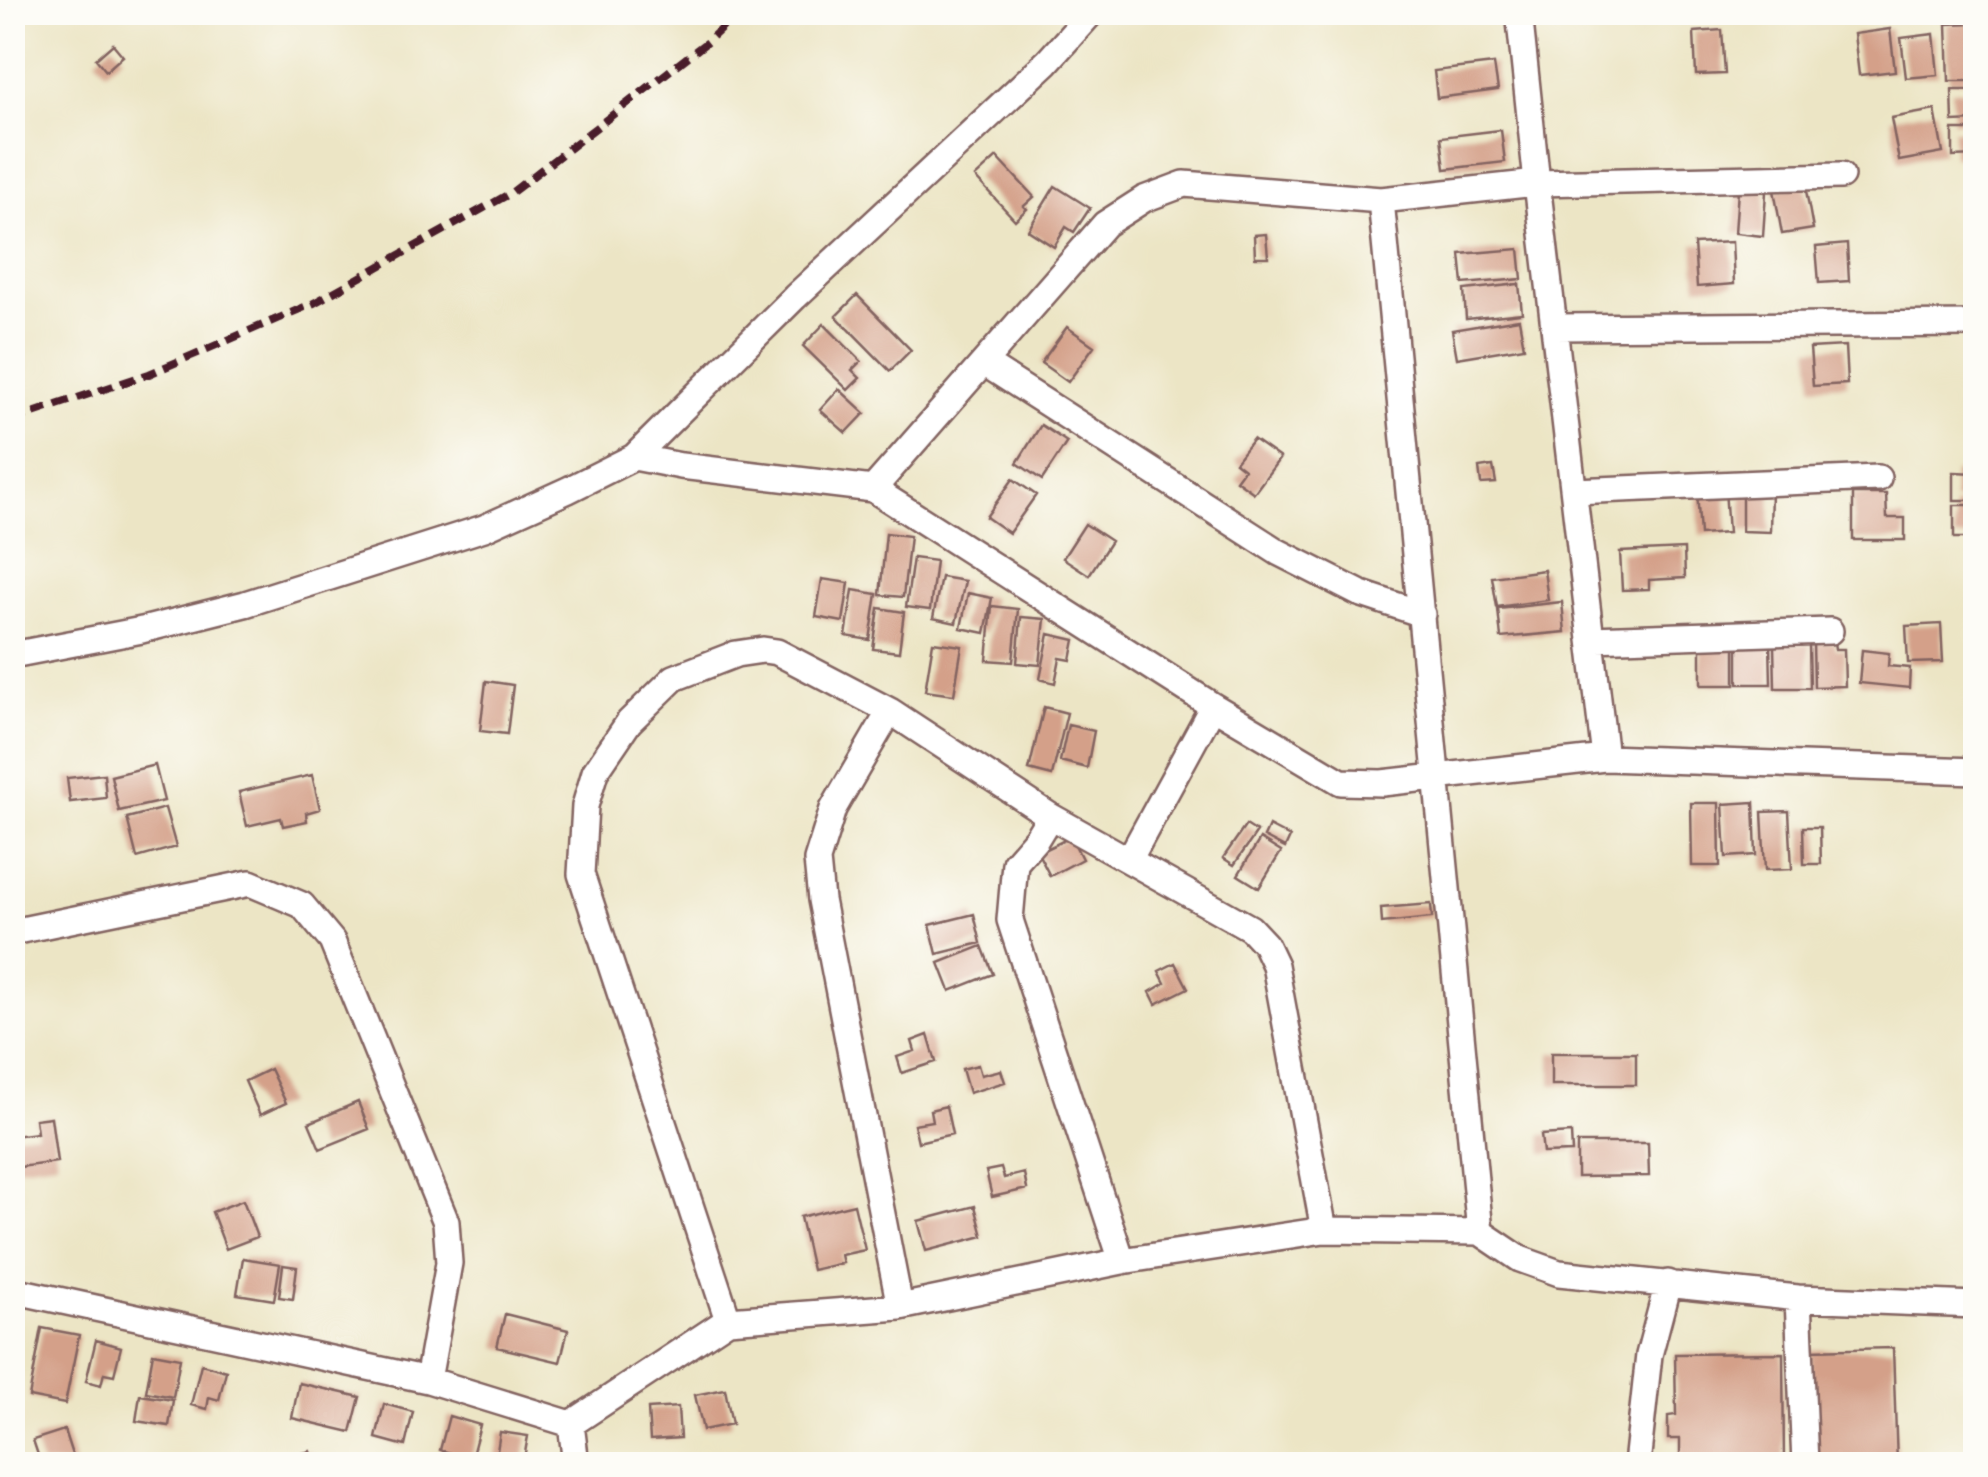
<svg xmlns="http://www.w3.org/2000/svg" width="1988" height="1477" viewBox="0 0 1988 1477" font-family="'Libre Caslon Text',serif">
<rect width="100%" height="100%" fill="#fdfcf7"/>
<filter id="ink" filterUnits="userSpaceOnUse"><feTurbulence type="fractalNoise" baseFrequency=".01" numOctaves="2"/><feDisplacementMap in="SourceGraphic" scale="20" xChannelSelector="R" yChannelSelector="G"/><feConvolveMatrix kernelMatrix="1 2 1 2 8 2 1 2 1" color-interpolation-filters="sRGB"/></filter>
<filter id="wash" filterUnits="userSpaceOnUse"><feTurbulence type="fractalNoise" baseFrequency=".0048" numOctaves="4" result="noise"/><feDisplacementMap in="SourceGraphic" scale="40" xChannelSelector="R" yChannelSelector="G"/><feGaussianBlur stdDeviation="2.25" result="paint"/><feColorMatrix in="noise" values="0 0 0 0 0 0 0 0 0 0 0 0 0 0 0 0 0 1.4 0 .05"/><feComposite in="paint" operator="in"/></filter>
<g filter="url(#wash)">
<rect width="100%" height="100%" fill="#ece5c5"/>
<g id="blocks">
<path fill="#d4a089" d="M 1976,23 L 1976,81 L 1949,81 L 1947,24 Z
M 1890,29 L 1895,71 L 1859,75 L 1854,34 Z
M 1722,30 L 1725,74 L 1696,75 L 1694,32 Z
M 1934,34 L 1938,75 L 1906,78 L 1901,38 Z
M 113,44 L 123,56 L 106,71 L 96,59 Z
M 1494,64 L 1498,90 L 1437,98 L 1434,71 Z
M 1952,90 L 1976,90 L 1976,121 L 1953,122 Z
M 1935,110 L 1943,153 L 1899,161 L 1891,118 Z
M 1501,130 L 1505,162 L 1445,169 L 1441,137 Z
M 1953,130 L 1976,130 L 1976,156 L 1953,157 Z
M 997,157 L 1034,197 L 1024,206 L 1027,209 L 1015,220 L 975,177 Z
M 1805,185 L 1813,229 L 1782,234 L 1774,190 Z
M 1055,186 L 1090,208 L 1074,232 L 1066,227 L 1054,247 L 1028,230 Z
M 1738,190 L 1766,192 L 1763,236 L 1735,233 Z
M 1266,234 L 1268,257 L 1255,257 L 1254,235 Z
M 1732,242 L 1734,284 L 1697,287 L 1694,244 Z
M 1847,244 L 1849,281 L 1819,283 L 1816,247 Z
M 1519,249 L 1522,279 L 1463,284 L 1460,254 Z
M 1519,284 L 1522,313 L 1466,319 L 1464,290 Z
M 857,295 L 911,350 L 890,371 L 836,316 Z
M 1519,319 L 1524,347 L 1457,358 L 1452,330 Z
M 824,324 L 861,361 L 852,370 L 860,378 L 848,390 L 803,346 Z
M 1067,327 L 1094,346 L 1068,382 L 1041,363 Z
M 1845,346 L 1847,384 L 1813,386 L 1810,348 Z
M 839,389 L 865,413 L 846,433 L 820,410 Z
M 1041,425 L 1067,442 L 1042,480 L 1017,463 Z
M 1253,439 L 1280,458 L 1254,493 L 1236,480 L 1244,469 L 1235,462 Z
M 1493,466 L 1496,483 L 1481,484 L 1479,468 Z
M 1954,472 L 1976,473 L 1976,500 L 1954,500 Z
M 1013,479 L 1036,495 L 1009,533 L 986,517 Z
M 1725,489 L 1728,533 L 1700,535 L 1697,491 Z
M 1742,489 L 1771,490 L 1770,532 L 1742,531 Z
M 1853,494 L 1886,494 L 1887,518 L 1905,518 L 1905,540 L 1853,540 Z
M 1954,505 L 1976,505 L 1976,538 L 1954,538 Z
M 1085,524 L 1111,541 L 1089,575 L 1063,558 Z
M 886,533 L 910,536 L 903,597 L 880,595 Z
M 1684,549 L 1685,578 L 1649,580 L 1649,589 L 1622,590 L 1620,552 Z
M 913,558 L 936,561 L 930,610 L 906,607 Z
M 1544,570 L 1548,600 L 1497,607 L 1492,577 Z
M 941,577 L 965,581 L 956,623 L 933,618 Z
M 822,579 L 849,583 L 843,622 L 816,617 Z
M 853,590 L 877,594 L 870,640 L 846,636 Z
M 968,593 L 992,598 L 985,633 L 961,628 Z
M 1562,602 L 1565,632 L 1501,638 L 1498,609 Z
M 992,606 L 1018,609 L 1013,662 L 987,660 Z
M 879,608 L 904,612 L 899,652 L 873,649 Z
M 1021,617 L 1045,619 L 1040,665 L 1017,663 Z
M 1941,624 L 1943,662 L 1908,663 L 1906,626 Z
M 1049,634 L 1075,640 L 1071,660 L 1060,658 L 1055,683 L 1040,679 Z
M 1735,641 L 1735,685 L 1701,685 L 1701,642 Z
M 1738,641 L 1770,641 L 1771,684 L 1738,684 Z
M 933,642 L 962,646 L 954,695 L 925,691 Z
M 1813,642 L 1834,642 L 1835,649 L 1844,649 L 1845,686 L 1814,687 Z
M 1809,644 L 1810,688 L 1775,688 L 1774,645 Z
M 1862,650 L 1889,653 L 1888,666 L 1910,668 L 1909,688 L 1859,683 Z
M 486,681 L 513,685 L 507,734 L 480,731 Z
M 1044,707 L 1067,713 L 1052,776 L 1029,770 Z
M 1068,725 L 1094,731 L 1087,768 L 1060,761 Z
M 155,765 L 164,801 L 119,811 L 111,776 Z
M 104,774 L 106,798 L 70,802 L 67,778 Z
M 312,775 L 320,809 L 306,813 L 307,821 L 283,826 L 281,818 L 247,826 L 239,792 Z
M 1754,802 L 1756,855 L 1726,857 L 1723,804 Z
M 1691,803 L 1719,803 L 1720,866 L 1692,866 Z
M 165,808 L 176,847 L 137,858 L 127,818 Z
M 1789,811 L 1792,869 L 1765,870 L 1762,812 Z
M 1246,825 L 1257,832 L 1234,865 L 1223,858 Z
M 1269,826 L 1290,837 L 1285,848 L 1264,837 Z
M 1803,827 L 1820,827 L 1821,864 L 1804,864 Z
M 1071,837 L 1082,859 L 1050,876 L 1038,853 Z
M 1260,839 L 1281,852 L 1259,888 L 1238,875 Z
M 1431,904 L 1432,918 L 1382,923 L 1381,908 Z
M 974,914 L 981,943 L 937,954 L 930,925 Z
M 982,946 L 993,974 L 950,991 L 939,963 Z
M 1175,963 L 1188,988 L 1156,1004 L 1150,992 L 1165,983 L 1159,971 Z
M 928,1035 L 936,1062 L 902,1073 L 897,1057 L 915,1051 L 912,1041 Z
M 1551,1053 L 1636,1053 L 1636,1085 L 1551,1085 Z
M 978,1065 L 981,1075 L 1001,1070 L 1005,1082 L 969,1093 L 962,1069 Z
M 270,1069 L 286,1103 L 260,1115 L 245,1081 Z
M 358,1102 L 369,1129 L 320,1149 L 309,1123 Z
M 946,1106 L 952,1134 L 918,1142 L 914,1124 L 932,1121 L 930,1110 Z
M 51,1117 L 57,1162 L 12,1168 L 12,1136 L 37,1133 L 35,1119 Z
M 1571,1133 L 1572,1152 L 1543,1153 L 1541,1135 Z
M 1577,1143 L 1648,1143 L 1649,1176 L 1577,1177 Z
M 1001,1168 L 1004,1178 L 1024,1173 L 1027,1189 L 992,1197 L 986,1171 Z
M 243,1200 L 257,1237 L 226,1249 L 212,1212 Z
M 854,1204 L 865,1250 L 841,1255 L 843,1263 L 812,1270 L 800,1217 Z
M 975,1206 L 983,1236 L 926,1251 L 918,1221 Z
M 243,1258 L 280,1264 L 274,1300 L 237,1294 Z
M 283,1265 L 297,1267 L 293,1299 L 279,1297 Z
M 505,1314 L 568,1330 L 560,1362 L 497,1347 Z
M 42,1328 L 79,1335 L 65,1404 L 29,1397 Z
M 96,1340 L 121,1347 L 114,1375 L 104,1373 L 101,1385 L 86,1381 Z
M 1893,1348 L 1897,1464 L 1814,1464 L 1810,1350 Z
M 153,1353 L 180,1358 L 173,1397 L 146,1392 Z
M 1783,1353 L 1784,1464 L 1680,1464 L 1680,1439 L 1668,1439 L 1668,1416 L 1676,1415 L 1675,1354 Z
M 201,1364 L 226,1371 L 219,1400 L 209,1397 L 207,1409 L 191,1405 Z
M 299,1383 L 360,1397 L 351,1432 L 292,1418 Z
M 725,1389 L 732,1424 L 703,1430 L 695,1395 Z
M 140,1395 L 173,1400 L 169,1426 L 136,1421 Z
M 384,1404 L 413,1412 L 405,1446 L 376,1438 Z
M 678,1407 L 680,1438 L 650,1440 L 648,1409 Z
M 449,1416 L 480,1425 L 471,1459 L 440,1450 Z
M 64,1430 L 75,1464 L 41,1464 L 33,1440 Z
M 500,1432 L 528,1436 L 523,1464 L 495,1464 Z
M 310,1451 L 314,1464 L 279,1464 L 277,1460 Z"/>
</g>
</g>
<g filter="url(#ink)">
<use href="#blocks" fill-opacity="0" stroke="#836461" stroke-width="2.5"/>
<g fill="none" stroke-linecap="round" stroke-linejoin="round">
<defs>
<path id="street" d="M 1519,12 L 1537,183 L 1841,176
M 1537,183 L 1605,758 L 1382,783 L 1341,782 L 1213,706 L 873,489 L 1105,224 L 1144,199 L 1184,184 L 1381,200 Z
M 1381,200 L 1480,1232 L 1520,1259 L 1559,1273 L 1798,1298 L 1976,1305
M 1554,327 L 1976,324
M 984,363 L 1278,552 L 1359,593 L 1422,614
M 634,457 L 681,466 L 873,489
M 1574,491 L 1878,478
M 1591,639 L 1830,631
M 12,655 L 142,630 L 245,604 L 484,528 L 568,490 L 634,457 L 795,297 L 1047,62 L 1092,12
M 890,711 L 833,809 L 817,860 L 821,900 L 900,1307
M 1605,758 L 1976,771
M 1050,816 L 1036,839 L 1015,863 L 1010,920 L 1122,1261
M 1129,860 L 1213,706
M 12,932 L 250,883 L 302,905 L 332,941 L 446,1222 L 449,1263 L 428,1380
M 12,1290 L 428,1380 L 571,1424
M 1798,1298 L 1805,1464
M 728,1320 L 581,874 L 585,806 L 595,772 L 629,722 L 674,678 L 736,654 L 763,650 L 777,652 L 890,711 L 1050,816 L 1250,928 L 1265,944 L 1275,965 L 1324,1230
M 576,1464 L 571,1424 L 728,1320 L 900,1307 L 1122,1261 L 1324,1230 L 1480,1232
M 1637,1464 L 1649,1355 L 1668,1283"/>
</defs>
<use href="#street" stroke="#836461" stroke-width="30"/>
<use href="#street" stroke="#fff" stroke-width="25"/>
<path stroke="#4a1f2b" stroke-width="8" stroke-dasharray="15 8" stroke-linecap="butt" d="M 12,420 L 149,374 L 314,303 L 511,193 L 707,42 L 739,12"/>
</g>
</g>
<rect width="1988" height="1477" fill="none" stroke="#fdfcf7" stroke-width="50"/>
</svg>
